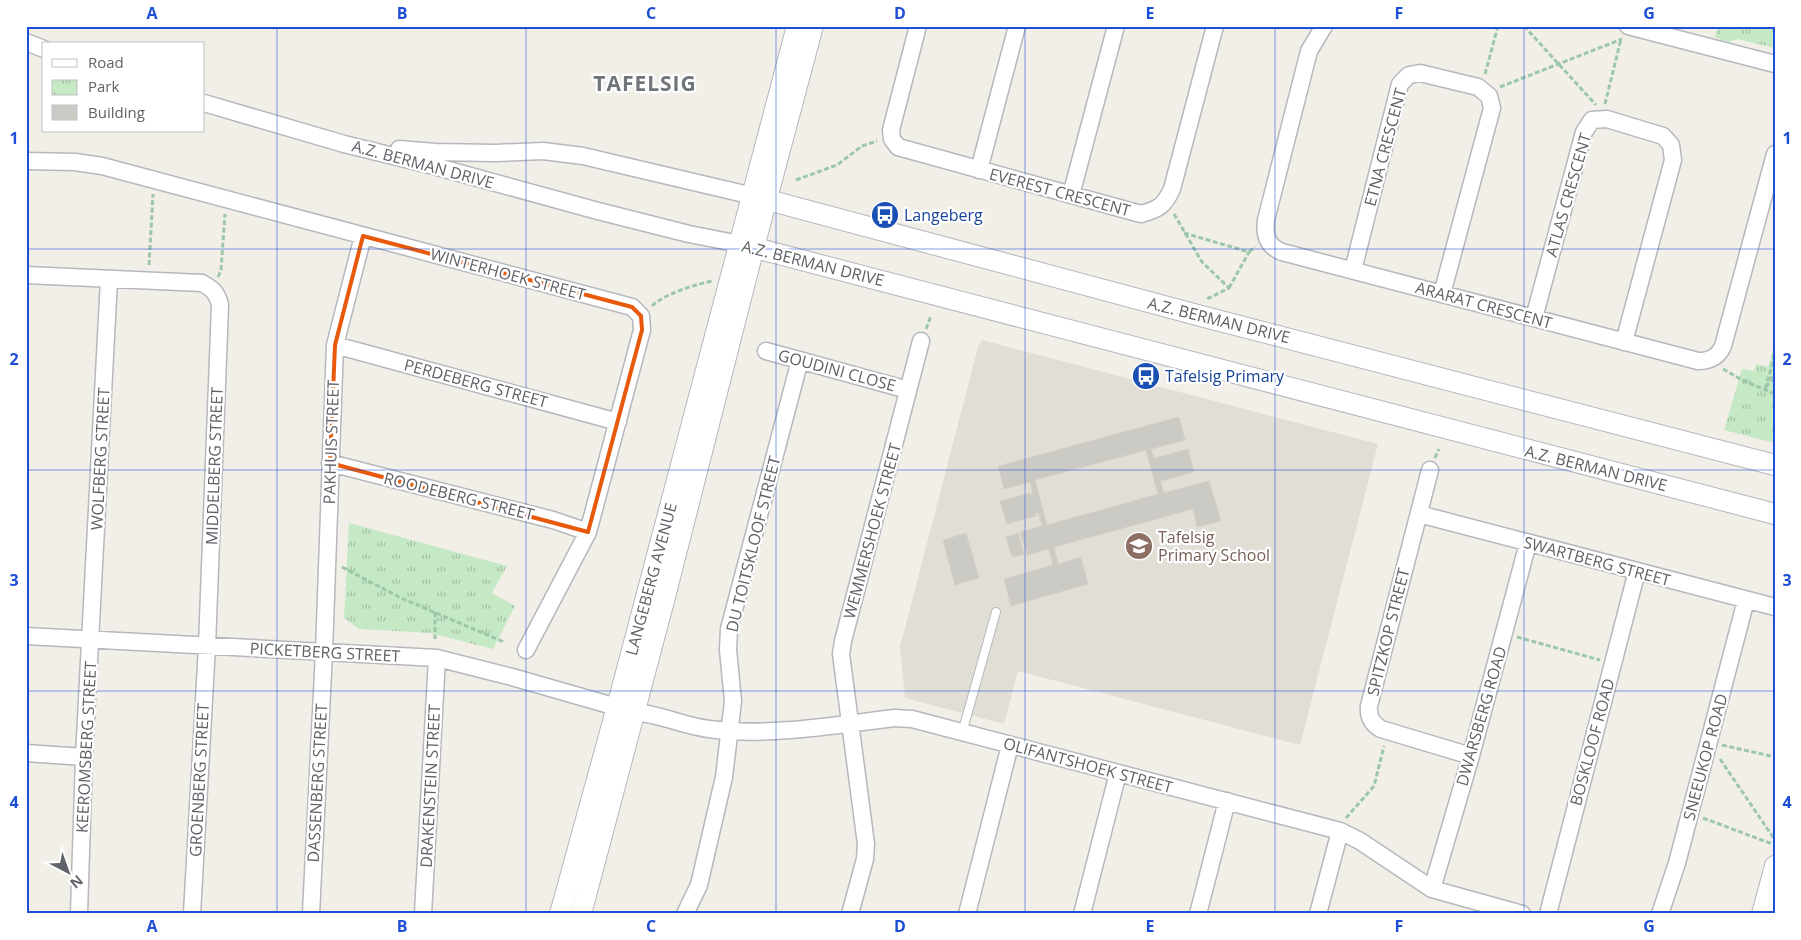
<svg xmlns="http://www.w3.org/2000/svg" width="1801" height="940" viewBox="0 0 1801 940" font-family="'Open Sans',sans-serif">
<defs>
<pattern id="park-tufts" width="24" height="20" patternUnits="userSpaceOnUse" patternTransform="scale(1.25)"><rect width="24" height="20" fill="#c5e8c5"/><path d="M3 7l-1-3M5 7V3M7 7l1-3M15 17l-1-3M17 17v-4M19 17l1-3" fill="none" stroke="#a3c0a4"/></pattern>
</defs>
<rect width="100%" height="100%" fill="#f1efe8"/>
<path fill="#e1ded6" d="M 982,340 L 1378,444 L 1300,745 L 1018,671 L 1004,724 L 905,698 L 900,647 L 978,347 Z"/>
<path fill="url(#park-tufts)" d="M 1718,26 L 1775,26 L 1775,48 L 1737,39 L 1728,42 L 1715,37 Z
M 1775,343 L 1775,443 L 1724,430 L 1742,369 L 1754,371 L 1756,364 L 1768,367 Z
M 349,523 L 507,566 L 492,593 L 515,606 L 493,649 L 430,633 L 359,629 L 344,618 Z"/>
<path fill="#cccac5" stroke="#d6d1c6" fill-rule="evenodd" d="M 1179,417 L 1185,440 L 1151,449 L 1155,461 L 1155,458 L 1188,449 L 1194,472 L 1161,481 L 1160,479 L 1164,493 L 1209,481 L 1221,521 L 1197,527 L 1193,509 L 1054,547 L 1058,564 L 1081,557 L 1088,584 L 1011,606 L 1004,579 L 1053,565 L 1049,549 L 1027,555 L 1020,532 L 1042,526 L 1038,513 L 1035,513 L 1036,516 L 1007,524 L 1000,501 L 1030,493 L 1030,494 L 1033,494 L 1030,482 L 1004,489 L 998,466 ZM 1146,450 L 1158,494 L 1047,525 L 1035,480 Z
M 966,533 L 979,578 L 955,585 L 943,540 Z
M 1018,533 L 1024,554 L 1012,557 L 1006,537 Z"/>
<g fill="none" stroke-linecap="round" stroke-linejoin="round">
<defs>
<path id="service" d="M 962,733 L 996,612"/>
<path id="minor" d="M 918,26 L 891,130 L 892,139 L 898,147 L 1141,214 C 1159,209 1164,206 1172,189 L 1215,26
M 1324,26 L 1309,51 L 1266,220 C 1264,235 1267,246 1282,252 L 1698,361 C 1710,361 1718,357 1723,346 L 1775,154
M 1628,26 L 1775,64
M 26,42 L 44,49
M 204,103 L 344,144 L 434,166 L 598,211 L 689,234 L 740,244
M 399,149 L 435,152 L 495,153 L 543,151 L 583,156 L 753,196
M 26,161 L 75,162 L 102,166 L 632,307 L 641,316 L 642,330 L 588,532 L 526,650
M 979,170 L 1017,26
M 1071,195 L 1116,26
M 1353,270 L 1400,84 L 1409,75 L 1420,73 L 1478,87 L 1489,96 L 1492,108 L 1442,294
M 26,275 L 202,283 C 213,289 217,293 220,305 L 207,646 L 192,914
M 1534,318 L 1584,132 L 1592,120 L 1607,119 L 1663,136 L 1671,145 L 1673,160 L 1624,342
M 335,345 L 618,422
M 766,351 L 908,390
M 330,463 L 553,520 L 588,532
M 1430,470 L 1369,706 C 1368,716 1372,724 1381,729 L 1471,756
M 1419,514 L 1775,607
M 26,636 L 437,658 L 512,677 L 634,712 C 660,714 684,726 709,729 C 766,737 836,725 894,718 L 912,719 L 1340,831 L 1360,841 L 1432,889 L 1522,914
M 26,753 L 84,757
M 1432,889 L 1471,756 L 1528,543
M 79,914 L 84,757 L 109,279
M 311,914 L 324,652 L 335,345 L 363,236
M 423,914 L 437,658
M 685,914 L 699,885 L 724,777 L 733,701 L 728,650 L 729,629 L 800,360
M 850,914 L 865,859 L 866,844 L 841,654 L 843,641 L 921,341
M 967,914 L 1010,745
M 1082,914 L 1118,773
M 1198,914 L 1227,801
M 1318,914 L 1340,831
M 1548,914 L 1637,571
M 1660,914 L 1677,863 L 1746,600"/>
<path id="tertiary" d="M 753,196 L 1201,316 L 1775,465
M 740,244 L 1775,514
M 560,914 L 617,707 L 797,26
M 581,914 L 665,597 L 754,247 L 813,26
M 1762,914 L 1775,866"/>
</defs>
<use href="#service" stroke="#b5b8bc" stroke-width="10"/>
<use href="#minor" stroke="#b5b8bc" stroke-width="19"/>
<use href="#tertiary" stroke="#b5b8bc" stroke-width="22"/>
<path stroke="#9cc7a9" stroke-width="3" stroke-dasharray="5 2.5" stroke-linecap="butt" d="M 1524,26 L 1596,105
M 1485,74 L 1498,26
M 1500,87 L 1622,39
M 1605,104 L 1621,39
M 796,180 L 837,165 L 862,146 L 877,141
M 1174,214 L 1202,262 L 1229,288 L 1207,299
M 1184,233 L 1249,252 L 1255,247
M 149,265 L 153,194
M 218,277 L 221,270 L 225,214
M 1229,288 L 1249,252
M 652,306 C 664,294 696,284 713,281
M 926,329 L 931,316
M 1775,355 L 1765,389 L 1775,373
M 1723,369 L 1742,380 L 1775,394
M 1435,458 L 1439,449
M 342,567 L 401,598 L 504,642
M 435,612 L 435,639
M 1517,637 L 1600,660
M 1722,745 L 1775,757
M 1720,759 L 1775,840
M 1346,818 L 1374,786 L 1384,746
M 1703,818 L 1775,845"/>
<use href="#service" stroke="#fff" stroke-width="8"/>
<use href="#minor" stroke="#fff" stroke-width="16"/>
<use href="#tertiary" stroke="#fff" stroke-width="20"/>
</g>
<path fill="none" stroke="#e8590c" stroke-width="4" stroke-linejoin="round" d="M 363,236 L 632,307 L 641,316 L 642,330 L 588,532 L 330,463 L 335,345 Z"/>
<path fill="none" stroke="#1d4ed8" stroke-width="1" stroke-opacity="0.55" d="M 277,26 L 277,914M 526,26 L 526,914M 776,26 L 776,914M 1025,26 L 1025,914M 1275,26 L 1275,914M 1524,26 L 1524,914M 26,249 L 1775,249M 26,470 L 1775,470M 26,691 L 1775,691"/>
<defs>
<symbol id="bus-disc" viewBox="-11 -11 22 22"><circle r="9.5" fill="#1a4fb4" stroke="#fff"/><path d="M-5-6H5V4H4V6H2V4H-2V6H-4V4H-5ZM-3.5-4V0h7V-4ZM-3.5 1.2v1.5H-2V1.2ZM2 1.2v1.5H3.5V1.2Z" fill="#fff"/></symbol>
<symbol id="school-disc" viewBox="-11 -11 22 22"><circle r="9.5" fill="#8d6e63" stroke="#fff"/><path d="M0-5L7-2L0 1L-7-2ZM-4 1L0 2.5L4 1V4Q0 6-4 4Z" fill="#fff"/></symbol>
</defs>
<g fill-rule="evenodd">
<use href="#bus-disc" x="869" y="199" width="32" height="32"/>
<use href="#bus-disc" x="1130" y="360" width="32" height="32"/>
<use href="#school-disc" x="1123" y="530" width="32" height="32"/>
</g>
<g text-anchor="middle" stroke-width="4.5" stroke-linejoin="round" paint-order="stroke">
<g font-size="16" fill="#5f6368" stroke="#fff">
<text transform="translate(1385 147) rotate(-75)" y="6">ETNA CRESCENT</text>
<text transform="translate(423 164) rotate(15)" y="6">A.Z. BERMAN DRIVE</text>
<text transform="translate(1060 192) rotate(15)" y="6">EVEREST CRESCENT</text>
<text transform="translate(1568 195) rotate(-74)" y="6">ATLAS CRESCENT</text>
<text transform="translate(813 263) rotate(14)" y="6">A.Z. BERMAN DRIVE</text>
<text transform="translate(508 274) rotate(15)" y="6">WINTERHOEK STREET</text>
<text transform="translate(1484 305) rotate(15)" y="6">ARARAT CRESCENT</text>
<text transform="translate(1219 320) rotate(14)" y="6">A.Z. BERMAN DRIVE</text>
<text transform="translate(837 370) rotate(15)" y="6">GOUDINI CLOSE</text>
<text transform="translate(476 383) rotate(15)" y="6">PERDEBERG STREET</text>
<text transform="translate(331 442) rotate(-88)" y="6">PAKHUIS STREET</text>
<text transform="translate(100 459) rotate(-87)" y="6">WOLFBERG STREET</text>
<text transform="translate(214 466) rotate(-88)" y="6">MIDDELBERG STREET</text>
<text transform="translate(1596 468) rotate(14)" y="6">A.Z. BERMAN DRIVE</text>
<text transform="translate(459 496) rotate(14)" y="6">ROODEBERG STREET</text>
<text transform="translate(872 531) rotate(-75)" y="6">WEMMERSHOEK STREET</text>
<text transform="translate(753 544) rotate(-76)" y="6">DU TOITSKLOOF STREET</text>
<text transform="translate(1597 561) rotate(15)" y="6">SWARTBERG STREET</text>
<text transform="translate(651 579) rotate(-75)" y="6">LANGEBERG AVENUE</text>
<text transform="translate(1388 632) rotate(-76)" y="6">SPITZKOP STREET</text>
<text transform="translate(325 652) rotate(3)" y="6">PICKETBERG STREET</text>
<text transform="translate(1481 716) rotate(-74)" y="6">DWARSBERG ROAD</text>
<text transform="translate(1592 742) rotate(-75)" y="6">BOSKLOOF ROAD</text>
<text transform="translate(86 747) rotate(-87)" y="6">KEEROMSBERG STREET</text>
<text transform="translate(1705 757) rotate(-75)" y="6">SNEEUKOP ROAD</text>
<text transform="translate(1088 765) rotate(15)" y="6">OLIFANTSHOEK STREET</text>
<text transform="translate(199 780) rotate(-87)" y="6">GROENBERG STREET</text>
<text transform="translate(317 783) rotate(-87)" y="6">DASSENBERG STREET</text>
<text transform="translate(430 786) rotate(-87)" y="6">DRAKENSTEIN STREET</text>
</g>
<g font-size="16" fill="#164399" stroke="#fff" text-anchor="start">
<text x="904" y="221">Langeberg</text>
<text x="1165" y="382">Tafelsig Primary</text>
</g>
<g font-size="16" fill="#785e54" stroke="#fff" text-anchor="start">
<text x="1158" y="543">Tafelsig<tspan x="1158" dy="18">Primary School</tspan></text>
</g>
<g font-size="21" font-weight="bold" letter-spacing="1" fill="#70757a" stroke="#fff">
<text x="645" y="91">TAFELSIG</text>
</g>
</g>
<rect width="1801" height="940" fill="none" stroke="#ffffff" stroke-width="55"/>
<rect x="42" y="42" width="162" height="90" fill="#ffffff" stroke="#bfc1c3"/>
<rect x="52" y="59" width="25" height="8" fill="#ffffff" stroke="#bfc1c3"/>
<text x="88" y="68" font-size="15" fill="#5f6368">Road</text>
<rect x="52" y="80" width="25" height="15" fill="url(#park-tufts)" stroke="#bfc1c3"/>
<text x="88" y="92" font-size="15" fill="#5f6368">Park</text>
<rect x="52" y="105" width="25" height="15" fill="#cccac5" stroke="#bfc1c3"/>
<text x="88" y="118" font-size="15" fill="#5f6368">Building</text>
<g transform="translate(68 872) rotate(139)" stroke="#ffffff" stroke-width="4" paint-order="stroke">
<path d="M0-4L9 19L0 12L-9 19Z" fill="#5f6368"/>
<text y="-8" font-size="14" font-weight="bold" text-anchor="middle" fill="#5f6368">N</text>
</g>
<rect x="28" y="28" width="1746" height="884" fill="none" stroke="#1d4ed8" stroke-width="2"/>
<g font-size="16" text-anchor="middle" font-weight="bold" fill="#1d4ed8">
<text x="152" y="19">A</text>
<text x="402" y="19">B</text>
<text x="651" y="19">C</text>
<text x="900" y="19">D</text>
<text x="1150" y="19">E</text>
<text x="1399" y="19">F</text>
<text x="1649" y="19">G</text>
<text x="14" y="144">1</text>
<text x="1787" y="144">1</text>
<text x="14" y="365">2</text>
<text x="1787" y="365">2</text>
<text x="14" y="586">3</text>
<text x="1787" y="586">3</text>
<text x="14" y="808">4</text>
<text x="1787" y="808">4</text>
<text x="152" y="932">A</text>
<text x="402" y="932">B</text>
<text x="651" y="932">C</text>
<text x="900" y="932">D</text>
<text x="1150" y="932">E</text>
<text x="1399" y="932">F</text>
<text x="1649" y="932">G</text>
</g>
</svg>
